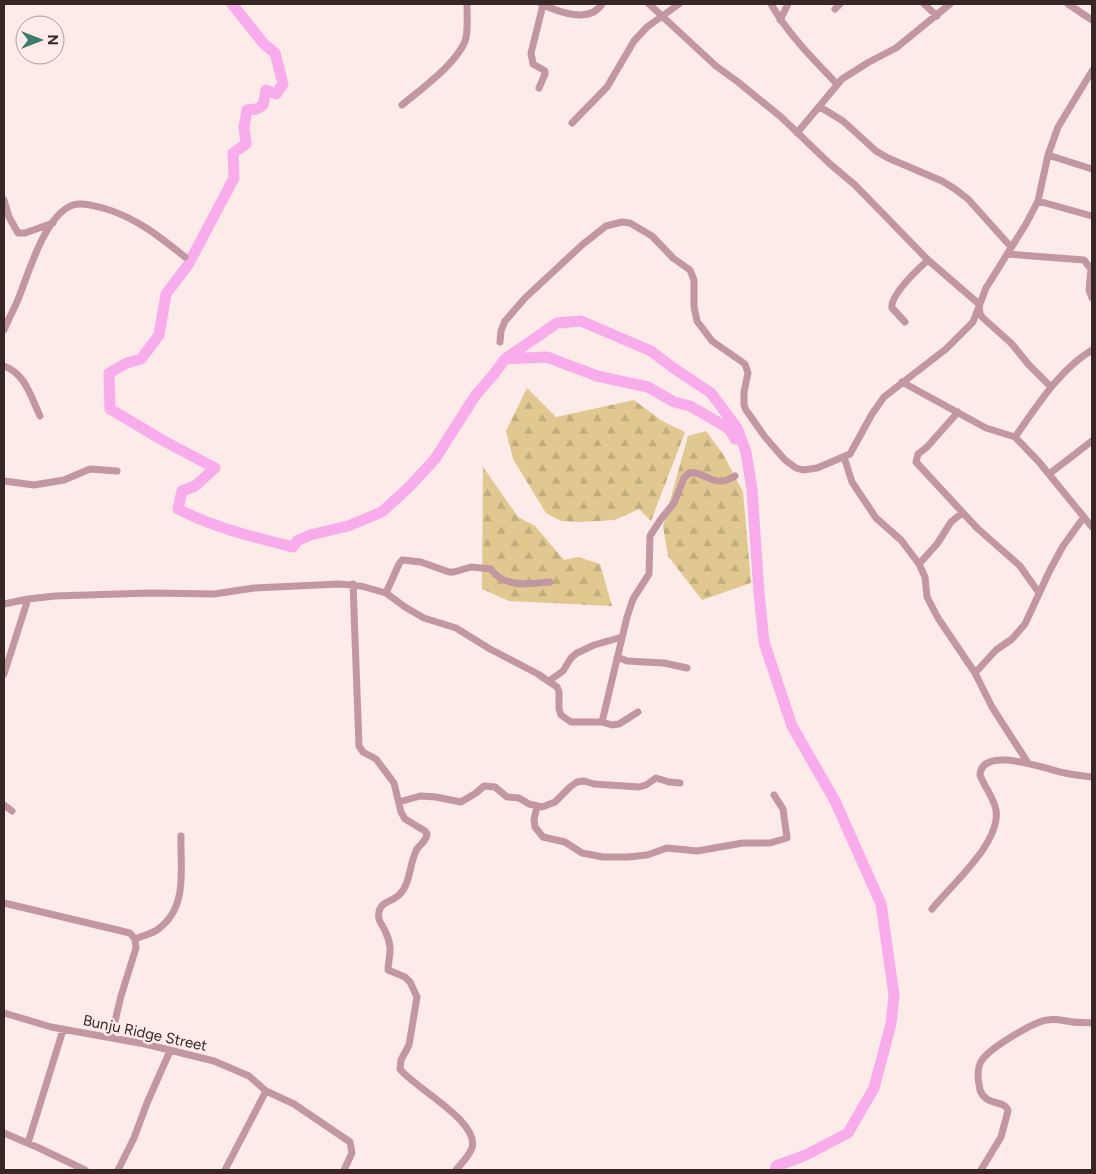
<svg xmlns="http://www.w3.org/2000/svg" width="1096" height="1174" viewBox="0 0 1096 1174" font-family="Figtree,sans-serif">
<defs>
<pattern id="forest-firs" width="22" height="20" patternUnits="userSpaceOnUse" patternTransform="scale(1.25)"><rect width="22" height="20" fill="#e0c890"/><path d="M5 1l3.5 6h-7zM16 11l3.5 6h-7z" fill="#c1ac7c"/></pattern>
</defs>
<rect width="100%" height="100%" fill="#fcebe8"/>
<path fill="url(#forest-firs)" d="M 527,388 L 556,417 L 634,400 L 662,421 L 685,432 L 651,521 L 639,509 L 615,520 L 581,522 L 561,521 L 546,513 L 513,459 L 506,431 Z
M 706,431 L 723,454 L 743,492 L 751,583 L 702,600 L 668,556 L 663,526 L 688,436 Z
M 483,467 L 518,517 L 535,526 L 564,560 L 578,557 L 600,564 L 612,606 L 509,601 L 482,589 Z"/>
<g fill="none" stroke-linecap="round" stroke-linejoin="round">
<path stroke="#f9acec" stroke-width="11" d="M 232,4 L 264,44 L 275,53 L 283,84 L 276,94 L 266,90 L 263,105 L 257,109 L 247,110 L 244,127 L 246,144 L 233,153 L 234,178 L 188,265 L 166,294 L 159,335 L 141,359 L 127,363 L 109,373 L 110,409 L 164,441 L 215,468 L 195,486 L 182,491 L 178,509 C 214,528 254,537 293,547 L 297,541 L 310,535 L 348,526 L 382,512 L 410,486 L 435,459 L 475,396 L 494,374 L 505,359 L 557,323 L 581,321 L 651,351 L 672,367 L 711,393 L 737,428 L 746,452 L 752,490 L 759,593 L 764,642 L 792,726 L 835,801 L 881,904 L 894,995 L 891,1024 L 874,1088 L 848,1133 L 806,1155 L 776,1166 L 775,1170
M 505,359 L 547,357 L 597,376 L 648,387 L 674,402 L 690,406 L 723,425 L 730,430 L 735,439"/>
<path stroke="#c297a2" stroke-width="7" d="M 541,4 C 559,12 589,24 602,4
M 649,4 L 716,66 L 738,82 L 781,117 L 830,164 L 855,185 L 928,260 L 979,304 L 980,314 L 983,318 L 1011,343 L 1029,365 L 1051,387
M 771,4 C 788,34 813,59 837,84
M 924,4 L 937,16
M 1068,4 L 1092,20
M 835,9 L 840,4
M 780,20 L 788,4
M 539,88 L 545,74 L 545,71 L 533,64 L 531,53 L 543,5
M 402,105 C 420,90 460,61 466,38 C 468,28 467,15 467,4
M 820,107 L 843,121 L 876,151 L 888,158 L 942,181 L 955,189 L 968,199 L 1011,247
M 572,123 L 607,87 L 634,41 L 647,27 L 679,4
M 797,133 L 842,79 L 869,62 L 896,48 L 950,4
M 1048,155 L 1092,169
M 4,200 L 9,217 L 18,233 L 25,233 L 53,223
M 1038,201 L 1092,216
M 1007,254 L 1084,260 L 1091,269 L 1089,290 L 1092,298
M 905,322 L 892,308 C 890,295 918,269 928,260
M 4,330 C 8,320 13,311 17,302 C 28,276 44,215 73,205 C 83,202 93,206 103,208 C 135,217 159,236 185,257
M 500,342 L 501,331 L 505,321 L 525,298 L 582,245 L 606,226 L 622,222 L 630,223 L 652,236 L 673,258 L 690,270 L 694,280 L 694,307 L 697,321 L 712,341 L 745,364 L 748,373 L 744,392 L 744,405 L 746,410 L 765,437 L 785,460 L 796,468 L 803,470 L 817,468 L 850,454 L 872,414 L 884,397 L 946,349 L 973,322 L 986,288 L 1026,224 L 1038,201 L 1048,155 L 1058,127 L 1092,71
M 4,366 C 25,373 31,397 40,416
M 902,382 L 986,428 L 1015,437 L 1039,462 L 1092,527
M 958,412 L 927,447 L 918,454 L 916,462 L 977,528 L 1020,566 L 1039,593
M 1015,437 C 1037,406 1059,370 1092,350
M 844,457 L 852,482 L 876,518 L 901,540 L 919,564 L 925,577 L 927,597 L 938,618 L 975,673 L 992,707 L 1028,763
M 1049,474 L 1092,441
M 4,481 L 34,485 L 64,480 L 90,469 L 117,471
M 919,564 L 937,544 L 951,522 L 962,513
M 353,584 L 359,746 L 363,752 L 376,759 L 394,783 L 401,812 L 405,819 L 425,831 L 427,834 C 426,842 421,843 417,849 C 409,863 411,884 399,895 C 392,902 381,901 379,912 C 377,921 383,925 386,933 C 393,949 389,954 388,970 L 405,977 L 410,982 L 417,997 L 409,1045 L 401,1060 L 400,1069 C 413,1087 480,1121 472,1148 C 469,1156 461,1164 456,1170
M 386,593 L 399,564 L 402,560 L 421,562 L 449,572 L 454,572 L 471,567 L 491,569 C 503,588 530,584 550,582
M 4,604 L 28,599 L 55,596 L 150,593 L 214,594 L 254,588 L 339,584 L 361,586 L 386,593 L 405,607 L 424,618 L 456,628 L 490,649 L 538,674 L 557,687 L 559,692 L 559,709 L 561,715 L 571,722 L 602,722 L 612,725 L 619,724 L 638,712
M 617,657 L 627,661 L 664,663 L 687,668
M 975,673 L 996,650 L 1012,639 L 1025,624 L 1050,570 L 1063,546 L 1084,517
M 4,674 L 28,599
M 549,681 L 563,671 L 571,658 L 577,653 L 594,645 L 622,637
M 602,722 L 627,617 L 633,599 L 649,574 L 650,536 L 661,519 L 674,503 L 684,478 L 689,473 C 701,470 710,483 722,481 C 726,481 731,478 735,476
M 399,802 L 420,796 L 436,797 L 461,802 L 476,793 L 484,786 L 495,787 L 507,797 L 519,798 L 529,804 L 542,807 L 555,802 L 570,787 L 577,782 L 584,781 L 594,784 L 639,787 L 646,785 L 656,778 L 669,782 L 680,783
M 4,805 L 12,811
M 537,807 L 534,819 L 535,827 L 543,837 L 565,842 L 582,853 L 603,857 L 628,857 L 647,855 L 667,848 L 697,851 L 743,843 L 770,843 L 787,838 L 783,809 L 774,795
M 4,903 L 130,933 L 135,939 L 136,948 L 121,996 L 111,1038
M 932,909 C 951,885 1001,843 996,810 C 994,798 984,786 980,775 C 982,744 1048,770 1065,773 C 1074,775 1083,776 1092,777
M 135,939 C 142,936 151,934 157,930 C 189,908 180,868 181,836
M 4,1013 L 51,1027 L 145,1044 L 214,1061 L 249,1076 L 266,1091 L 294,1104 L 350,1142 L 352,1153 L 344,1170
M 4,1133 L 39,1148 L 85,1170
M 28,1143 L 63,1030
M 118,1170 L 134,1138 L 147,1103 L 170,1051
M 225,1170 L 266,1091
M 981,1170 L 1001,1137 L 1008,1111 C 1005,1099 986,1107 980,1090 C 978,1081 976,1068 982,1060 C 990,1048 1033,1022 1047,1020 C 1056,1018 1064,1021 1073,1022 C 1080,1023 1086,1022 1092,1023"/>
</g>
<g text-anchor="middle" stroke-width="5" stroke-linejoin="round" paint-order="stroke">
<g font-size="15" fill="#362724" stroke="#fcebe8">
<text transform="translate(145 1033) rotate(12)" y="5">Bunju Ridge Street</text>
</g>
</g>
<rect width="1096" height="1174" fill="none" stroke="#362724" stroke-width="10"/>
<g transform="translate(40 40) rotate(90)"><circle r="24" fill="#fcebe8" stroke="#ad9d9a"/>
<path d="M0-4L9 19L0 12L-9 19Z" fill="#3d7c6a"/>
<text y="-8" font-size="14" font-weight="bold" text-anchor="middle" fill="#362724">N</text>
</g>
</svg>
